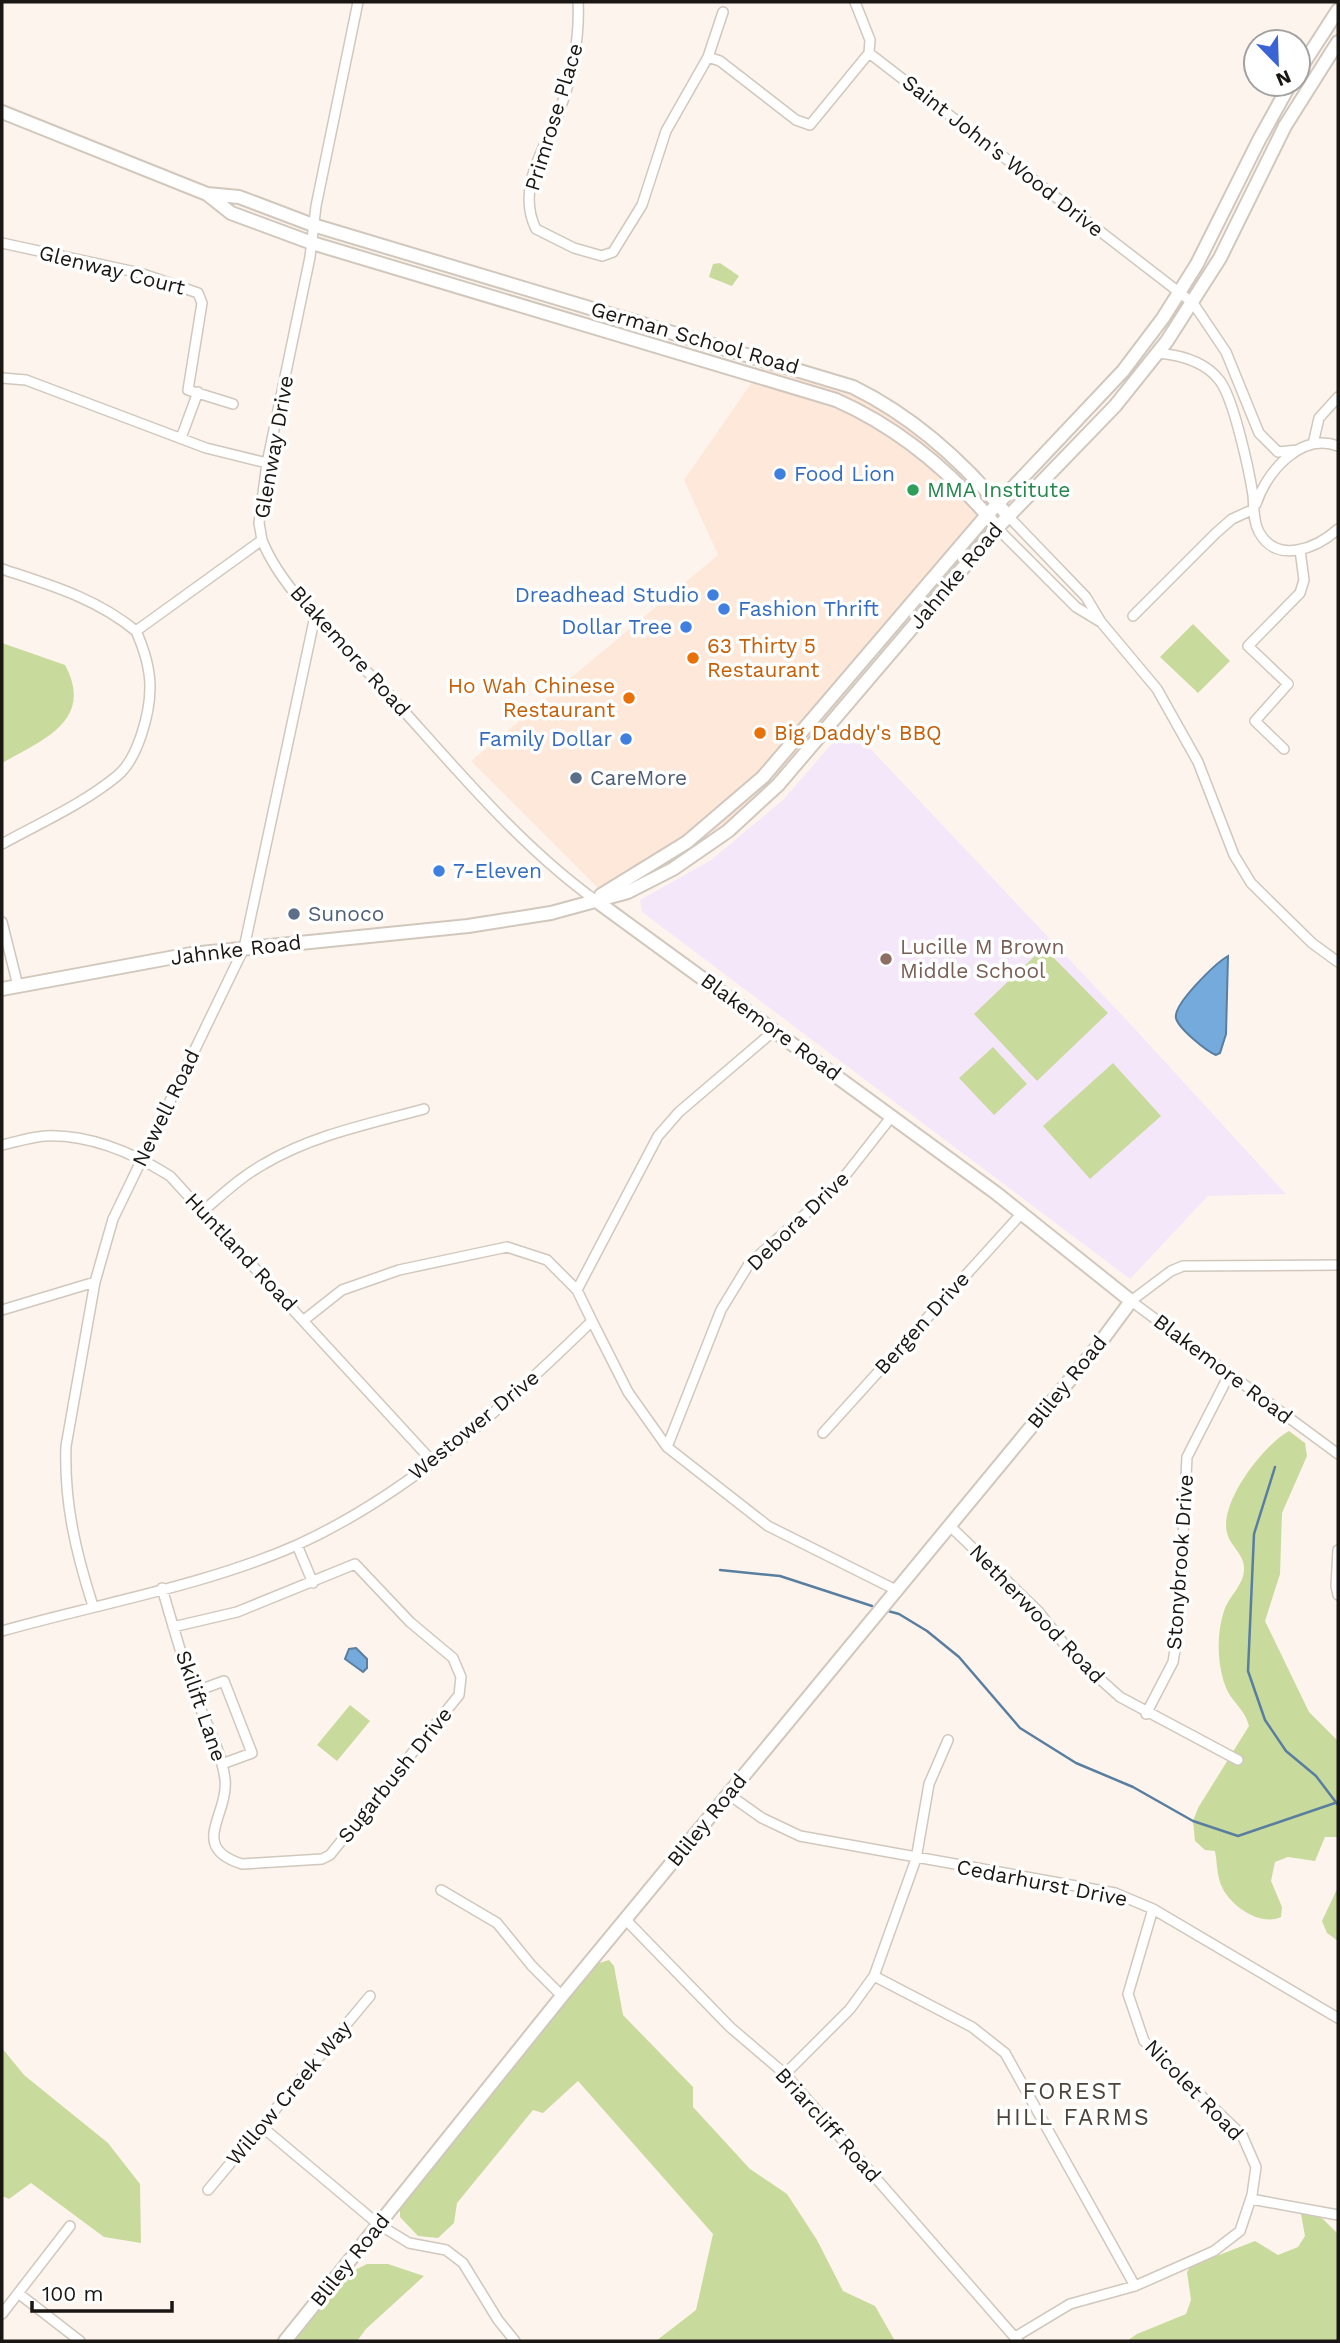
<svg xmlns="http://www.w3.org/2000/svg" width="1340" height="2343" viewBox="0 0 1340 2343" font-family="'Work Sans',sans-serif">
<rect width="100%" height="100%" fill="#fdf5ed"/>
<path fill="#fee8da" d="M 763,366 L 870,396 L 921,426 L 1004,506 L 978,528 L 773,785 L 706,851 L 612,902 L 471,761 L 718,555 L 684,480 Z"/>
<path fill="#f5e7fa" d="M 848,725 L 1135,1029 L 1286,1194 L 1208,1196 L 1130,1279 L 642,912 L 640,900 L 711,860 L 783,800 Z"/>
<path fill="#c9da9d" d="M 720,263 L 739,276 L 732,286 L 709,277 L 713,264 Z
M 1193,624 L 1230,661 L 1198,693 L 1160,657 Z
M 2,643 L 65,665 C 95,721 42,740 2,763 Z
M 1041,950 L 1049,953 L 1108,1013 L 1037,1081 L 974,1014 Z
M 993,1047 L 1027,1084 L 994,1115 L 959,1078 Z
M 1113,1063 L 1161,1116 L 1090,1179 L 1043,1126 Z
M 1289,1431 L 1305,1443 L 1307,1456 L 1282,1513 L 1280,1574 L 1265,1621 L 1309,1712 L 1338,1741 L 1338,1837 L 1325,1837 L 1315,1861 L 1288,1857 L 1275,1862 L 1271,1881 L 1282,1907 L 1281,1917 C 1260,1927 1229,1905 1221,1885 C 1217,1875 1217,1862 1215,1851 L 1205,1850 L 1195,1841 L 1193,1821 L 1198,1808 L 1249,1726 C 1245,1710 1234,1704 1227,1690 C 1217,1667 1216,1635 1224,1611 C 1229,1596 1244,1585 1244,1569 C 1245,1556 1232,1547 1228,1536 C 1216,1506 1263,1445 1289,1431 Z
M 350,1705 L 370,1721 L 337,1761 L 317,1745 Z
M 1338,1887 L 1338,1941 L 1327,1933 L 1322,1921 Z
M 609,1960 L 614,1966 L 623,2015 L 693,2087 L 693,2107 L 750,2169 L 787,2194 L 817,2240 L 843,2291 L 875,2306 L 895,2341 L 656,2341 L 696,2310 L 713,2234 L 578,2081 L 543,2113 L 533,2110 L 457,2203 L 454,2223 L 438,2238 L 418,2236 L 400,2217 L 400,2204 L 407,2192 L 596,1964 Z
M 2,2048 L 24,2075 L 108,2143 L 140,2184 L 141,2243 L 104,2237 L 31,2183 L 9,2199 L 2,2196 Z
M 1309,2213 L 1323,2219 L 1338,2234 L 1338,2341 L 1127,2341 L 1137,2334 L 1186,2314 L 1191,2300 L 1187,2272 L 1191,2266 L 1255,2241 L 1278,2255 L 1298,2247 L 1305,2236 L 1301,2214 Z
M 367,2264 L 388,2264 L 424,2276 L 366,2329 L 357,2341 L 292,2341 L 347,2274 Z"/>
<path fill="#74abdc" stroke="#597ea0" stroke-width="2" d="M 1228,956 L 1226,1034 L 1220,1053 L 1216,1055 C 1206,1051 1178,1028 1176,1018 C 1173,1004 1216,963 1228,956 Z
M 356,1648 L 367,1659 L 367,1668 L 363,1672 L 345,1659 L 349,1649 Z"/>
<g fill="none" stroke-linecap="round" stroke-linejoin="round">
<path stroke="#597ea0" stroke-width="2.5" d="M 1275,1467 L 1254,1534 L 1248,1671 L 1265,1720 L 1286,1751 L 1316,1776 L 1338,1805
M 720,1570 L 780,1576 L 872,1606
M 888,1611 L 899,1614 L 927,1631 L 959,1657 L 1020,1728 L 1076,1763 L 1133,1787 L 1193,1821 L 1238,1836 L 1335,1803"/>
<defs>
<path id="street" d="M 578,2 C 580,38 572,78 559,112 C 544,149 516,189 536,229 L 574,248 L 602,256 L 613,252 L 642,205 L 666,131 L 708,57 L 723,12
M 855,2 L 870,40 L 869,53 L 1193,303 L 1226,352 L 1259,433 L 1278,452 L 1298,450
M 708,57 L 720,61 L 796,120 L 810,125 L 869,53
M 2,243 L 140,273 L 198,293 L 202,303 L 188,390 L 233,404
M 1158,353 C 1180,355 1206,362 1220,381 C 1234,400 1249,470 1253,495 C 1254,508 1253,521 1259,532 C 1277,565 1317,548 1338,529
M 2,378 L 26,380 L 206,448 L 267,463
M 181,438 L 198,392
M 1313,444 L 1319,418 L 1338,397
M 1256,504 C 1267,472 1300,432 1338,446
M 1008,516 L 1086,597 L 1101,622 L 1157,689 L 1198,762 L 1234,855 L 1251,883 L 1312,943 L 1338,962
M 997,528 L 1076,607 L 1099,621
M 262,540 C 281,590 345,648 383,688 C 450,761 515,842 595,900
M 2,569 C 50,585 96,598 136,631
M 1133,616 L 1216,533 L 1232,519 L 1254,509
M 1284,749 L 1255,721 L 1288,684 L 1248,646 L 1300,593 L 1304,580 L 1300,550
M 2,844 C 40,823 83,804 117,776 C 138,759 150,713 150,687 C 150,667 144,649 136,631 L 262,540 L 259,523 L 267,463 L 310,257 L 316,206 L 358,2
M 2,922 L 18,986
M 2,1145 C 16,1142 31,1137 45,1136 C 90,1134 133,1153 170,1176 L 432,1461
M 203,1211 C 223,1194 242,1176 264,1164 C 313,1135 369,1124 424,1109
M 1338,1265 L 1183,1266 L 1171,1271 L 1131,1301 L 1338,1454
M 2,1310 L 95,1282
M 304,1320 L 342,1290 L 399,1270 L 507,1247 L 547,1260 L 577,1290
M 592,1321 L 628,1392 L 667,1447 L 768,1526 L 896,1590
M 823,1433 L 1022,1213
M 667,1447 L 721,1310 L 749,1264 L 837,1186 L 892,1116
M 950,1526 L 1038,1611 L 1072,1654 L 1120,1697 L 1238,1760
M 297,1545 L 313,1583
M 1338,1550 L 1336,1586 L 1338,1595
M 162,1588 C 172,1623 182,1658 194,1692 C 204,1720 221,1749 225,1779 C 229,1815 188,1847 242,1864 L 322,1859 L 330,1855 L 459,1695 L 461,1677 L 453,1658 L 410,1622 L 355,1564 L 237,1612 L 173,1627
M 93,1606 C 76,1553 64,1503 66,1446 L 95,1282 L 113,1219 L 244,948 L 315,616
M 2,1631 C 97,1604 207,1585 297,1545 C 409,1494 505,1406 592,1321 L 577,1290 L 658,1136 L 679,1112 L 775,1030
M 194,1692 L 224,1681 L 252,1753 L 222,1764
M 1146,1714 L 1173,1662 L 1178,1632 L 1187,1457 L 1230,1373
M 728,1794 L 762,1818 L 800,1836 L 1115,1893 L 1153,1909 L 1338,2018
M 441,1890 L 497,1923 L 532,1966 L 562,1996
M 626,1920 L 730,2027 L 785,2074 L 1018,2341
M 874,1976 L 972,2027 L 1005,2053 L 1135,2286
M 785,2074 L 850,2009 L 874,1976 L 916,1859 L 929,1784 L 948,1740
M 261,2126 L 378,2224 L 409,2243 L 446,2250 L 463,2263 L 498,2320 L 515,2341
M 208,2190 L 370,1996
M 1251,2199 L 1338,2215
M 18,2293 L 80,2341
M 2,2314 L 70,2226
M 1015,2337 L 1070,2304 L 1135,2286 L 1214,2251 L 1240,2231 L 1252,2195 L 1256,2167 L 1242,2135 L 1144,2041 L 1128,1994 L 1153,1909"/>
<path id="secondary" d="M 1298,72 L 1338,10
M 2,112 L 207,194 L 239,197 L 313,225 L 853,387 C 914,417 965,463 1008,516
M 207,194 L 231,213 L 312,243 L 836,400 C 897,427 949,470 992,521
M 601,895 L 687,842 L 763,777 L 987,515 L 1123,371 L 1163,318 L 1197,264 L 1259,140 L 1290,84
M 2,989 L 191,954 L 468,926 L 551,913 L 628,892 L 673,869 L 728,831 L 778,785 L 997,528 L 1115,406 L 1167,341 L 1220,258 L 1285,126 L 1338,42
M 285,2341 L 562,1996 L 1097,1347 L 1131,1301 L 996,1193 L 595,900"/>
</defs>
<use href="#street" stroke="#d1c7bd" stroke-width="12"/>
<use href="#secondary" stroke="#d1c7bd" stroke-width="16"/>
<use href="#street" stroke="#fff" stroke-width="9"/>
<use href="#secondary" stroke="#fff" stroke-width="12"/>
</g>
<g fill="#3f7fe0" stroke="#fff" stroke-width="2.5">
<circle cx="780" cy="474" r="7"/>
<circle cx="713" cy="595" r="7"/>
<circle cx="724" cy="609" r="7"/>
<circle cx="686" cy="627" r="7"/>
<circle cx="626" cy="739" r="7"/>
<circle cx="439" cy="871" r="7"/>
</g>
<circle fill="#2e9e5b" stroke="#fff" stroke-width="2.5" cx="913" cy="490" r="7"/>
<g fill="#e8710a" stroke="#fff" stroke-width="2.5">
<circle cx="693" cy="658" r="7"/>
<circle cx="629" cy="698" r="7"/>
<circle cx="760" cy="733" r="7"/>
</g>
<g fill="#5c6f8a" stroke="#fff" stroke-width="2.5">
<circle cx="576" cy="778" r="7"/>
<circle cx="294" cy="914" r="7"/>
</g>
<circle fill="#8d6e63" stroke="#fff" stroke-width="2.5" cx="886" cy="959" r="7"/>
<g text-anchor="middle" stroke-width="7" stroke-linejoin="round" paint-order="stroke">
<g font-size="21" fill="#1a1613" stroke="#fff">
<text transform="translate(554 117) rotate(-73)" y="7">Primrose Place</text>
<text transform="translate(1003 156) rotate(38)" y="7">Saint John's Wood Drive</text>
<text transform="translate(112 270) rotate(14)" y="7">Glenway Court</text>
<text transform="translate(695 338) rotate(16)" y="7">German School Road</text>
<text transform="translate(274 447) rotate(-80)" y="7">Glenway Drive</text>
<text transform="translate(956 576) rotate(-50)" y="7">Jahnke Road</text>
<text transform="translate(350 651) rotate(48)" y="7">Blakemore Road</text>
<text transform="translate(236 950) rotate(-7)" y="7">Jahnke Road</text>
<text transform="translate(771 1027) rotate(36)" y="7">Blakemore Road</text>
<text transform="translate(166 1108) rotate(-64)" y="7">Newell Road</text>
<text transform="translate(798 1221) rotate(-44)" y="7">Debora Drive</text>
<text transform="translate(241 1252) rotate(47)" y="7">Huntland Road</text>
<text transform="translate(922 1323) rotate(-48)" y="7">Bergen Drive</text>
<text transform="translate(1223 1369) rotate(37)" y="7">Blakemore Road</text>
<text transform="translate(1067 1382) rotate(-51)" y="7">Bliley Road</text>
<text transform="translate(474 1425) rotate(-39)" y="7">Westower Drive</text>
<text transform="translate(1180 1562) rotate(-86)" y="7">Stonybrook Drive</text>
<text transform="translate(1037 1614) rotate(46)" y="7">Netherwood Road</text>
<text transform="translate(201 1706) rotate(71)" y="7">Skilift Lane</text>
<text transform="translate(395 1775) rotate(-51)" y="7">Sugarbush Drive</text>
<text transform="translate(707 1820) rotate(-51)" y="7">Bliley Road</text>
<text transform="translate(1042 1883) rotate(11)" y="7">Cedarhurst Drive</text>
<text transform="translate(1194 2090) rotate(46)" y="7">Nicolet Road</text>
<text transform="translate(289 2093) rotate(-50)" y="7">Willow Creek Way</text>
<text transform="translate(828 2125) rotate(48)" y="7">Briarcliff Road</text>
<text transform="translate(350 2260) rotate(-51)" y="7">Bliley Road</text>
</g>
<g font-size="21" fill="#366cbe" stroke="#fff" text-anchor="start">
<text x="794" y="481">Food Lion</text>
<text x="699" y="602" text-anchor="end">Dreadhead Studio</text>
<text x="738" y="616">Fashion Thrift</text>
<text x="672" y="634" text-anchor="end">Dollar Tree</text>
<text x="612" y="746" text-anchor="end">Family Dollar</text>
<text x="453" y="878">7-Eleven</text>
</g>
<g font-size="21" fill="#27864d" stroke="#fff" text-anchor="start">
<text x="927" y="497">MMA Institute</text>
</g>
<g font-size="21" fill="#c56008" stroke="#fff" text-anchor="start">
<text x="707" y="653">63 Thirty 5<tspan x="707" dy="24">Restaurant</tspan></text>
<text x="615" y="693" text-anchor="end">Ho Wah Chinese<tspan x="615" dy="24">Restaurant</tspan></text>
<text x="774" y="740">Big Daddy's BBQ</text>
</g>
<g font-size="21" fill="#4e5e75" stroke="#fff" text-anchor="start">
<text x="590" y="785">CareMore</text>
<text x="308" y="921">Sunoco</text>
</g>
<g font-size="21" fill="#785e54" stroke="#fff" text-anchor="start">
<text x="900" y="954">Lucille M Brown<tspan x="900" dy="24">Middle School</tspan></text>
</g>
<g font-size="23" letter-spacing="2" fill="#4d443c" stroke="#fff">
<text x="1073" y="2099">FOREST<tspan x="1073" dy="26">HILL FARMS</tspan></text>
</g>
</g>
<rect width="1340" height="2343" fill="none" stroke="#1a1613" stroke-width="7"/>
<g transform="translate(1277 63) rotate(157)"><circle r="33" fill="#ffffff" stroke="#a3a2a1" stroke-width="2"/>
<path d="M0-5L12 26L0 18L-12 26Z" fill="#3a64d5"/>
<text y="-10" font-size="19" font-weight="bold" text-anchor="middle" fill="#1a1613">N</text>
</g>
<path d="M32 2301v10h140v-10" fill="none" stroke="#1a1613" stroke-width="3.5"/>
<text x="42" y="2301" font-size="21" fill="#1a1613" stroke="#ffffff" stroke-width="5" paint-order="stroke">100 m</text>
</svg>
